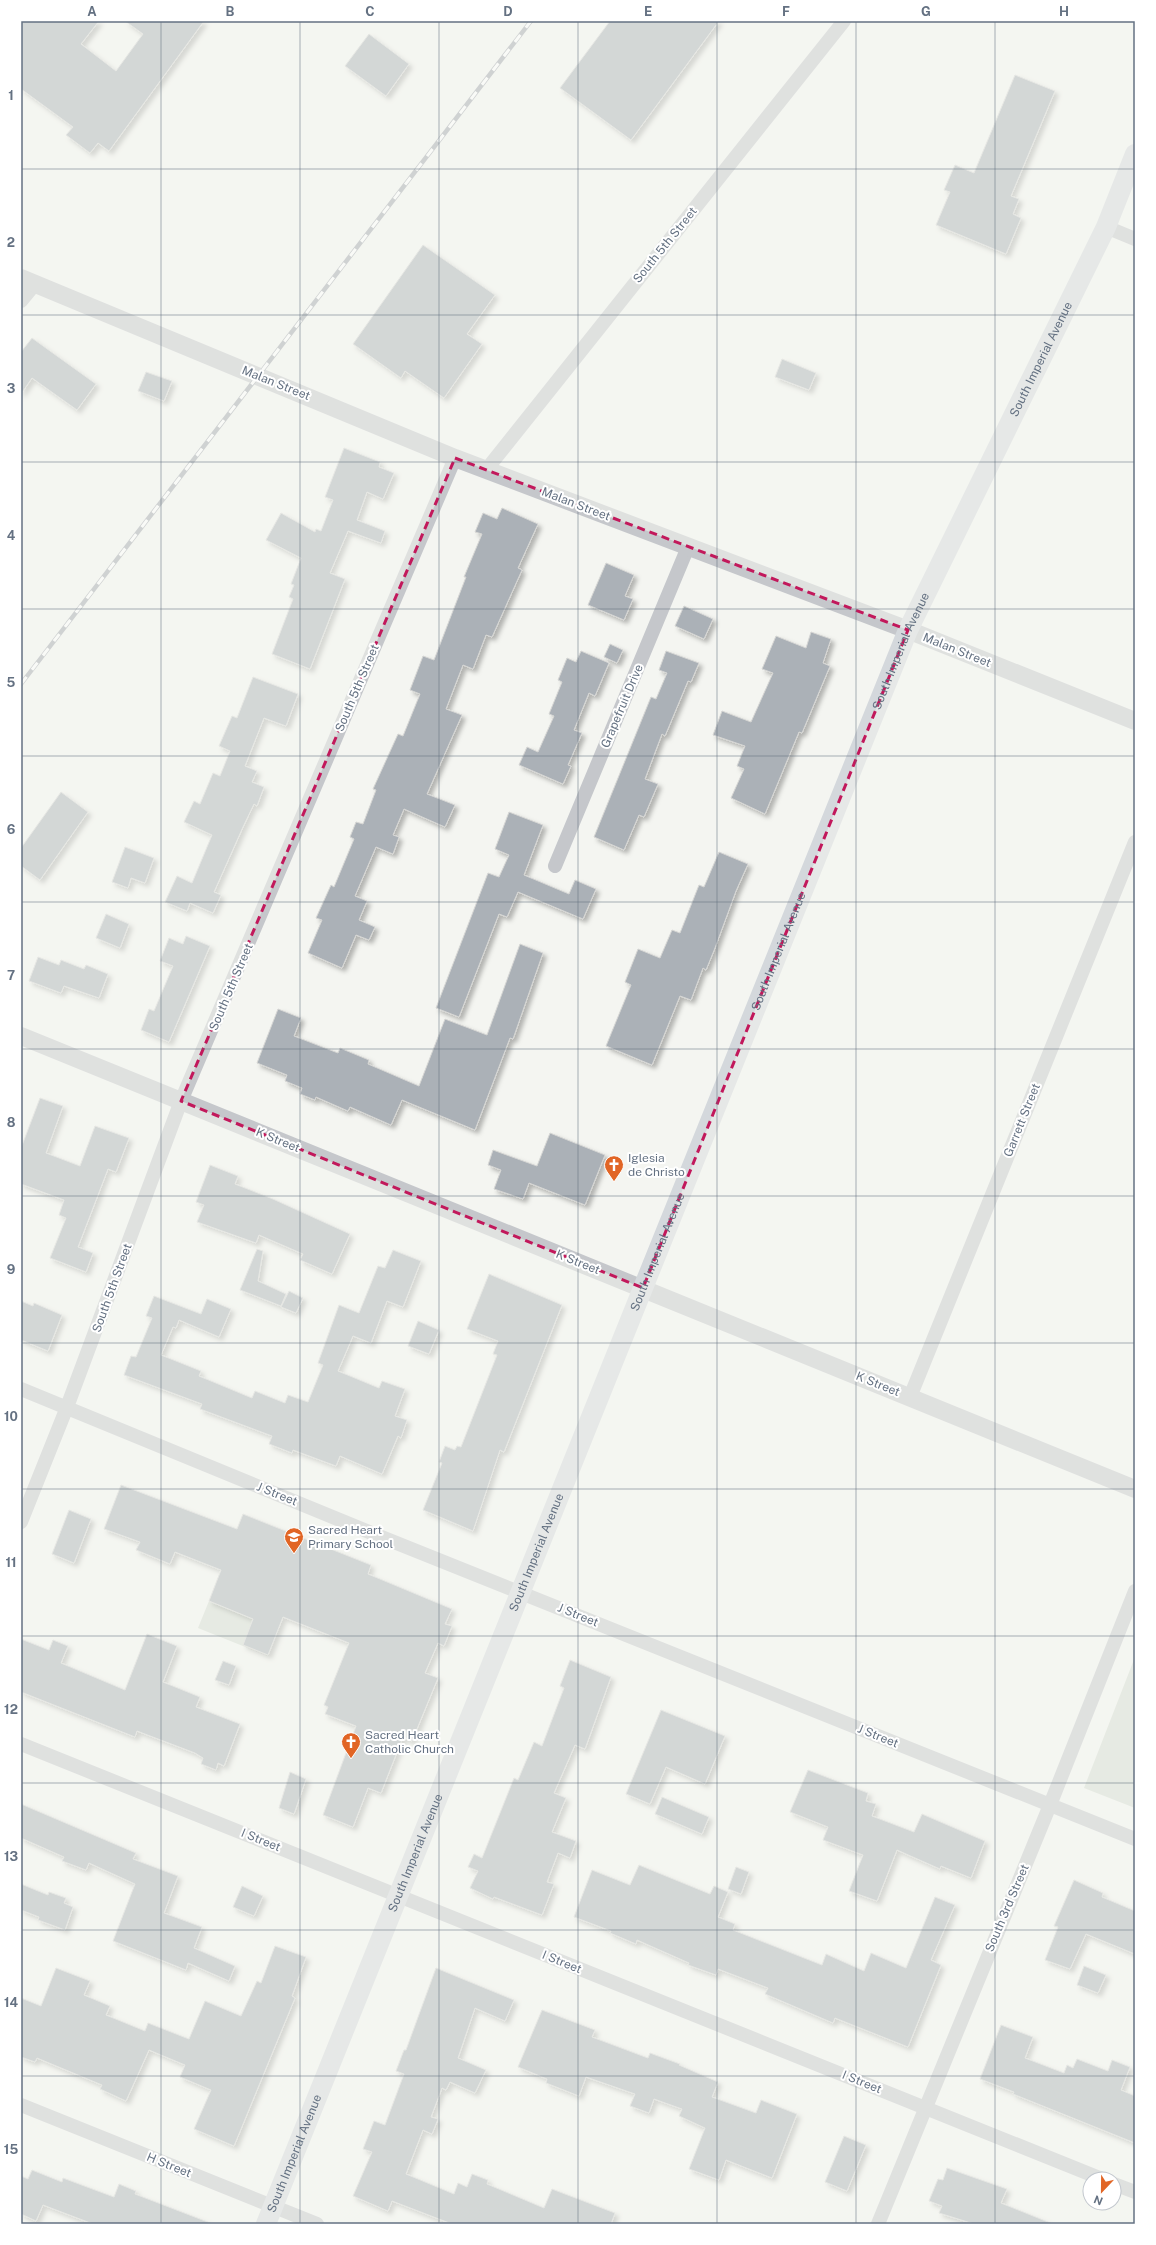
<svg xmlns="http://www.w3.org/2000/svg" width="1156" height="2245" viewBox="0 0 1156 2245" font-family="'Public Sans',sans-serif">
<defs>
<filter id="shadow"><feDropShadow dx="3.5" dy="3.5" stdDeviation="2" flood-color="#0004"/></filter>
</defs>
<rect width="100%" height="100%" fill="#f4f5f1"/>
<path fill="#d5dcd2" d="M 209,1601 L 279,1629 L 268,1656 L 198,1628 Z
M 1135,1657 L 1135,1808 L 1084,1788 Z"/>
<path fill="#abb1b7" stroke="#d6d6d4" filter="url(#shadow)" d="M 21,21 L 99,21 L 81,44 L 116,71 L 143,34 L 125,21 L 204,21 L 109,151 L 98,143 L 90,153 L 66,135 L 73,127 L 21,89 Z
M 610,21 L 719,21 L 631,140 L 560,88 Z
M 369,34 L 409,64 L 386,96 L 345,66 Z
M 1015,75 L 1055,91 L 1011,196 L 1019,199 L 1013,214 L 1021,218 L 1006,254 L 936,225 L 950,192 L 944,190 L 955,165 L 974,173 Z
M 423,245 L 495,295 L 467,334 L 482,344 L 444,398 L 405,371 L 401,378 L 353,344 Z
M 32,338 L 96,384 L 77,410 L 32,378 L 21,394 L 21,352 Z
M 782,359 L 816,373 L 809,390 L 775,377 Z
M 146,372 L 172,381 L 164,401 L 138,391 Z
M 344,448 L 380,462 L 379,467 L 394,473 L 383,499 L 367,492 L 357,520 L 385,531 L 381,543 L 348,531 L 330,573 L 345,579 L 310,669 L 272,654 L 293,599 L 289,597 L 294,585 L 291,584 L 301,558 L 266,540 L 281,513 L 315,532 L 316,529 L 321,531 L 333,500 L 325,497 Z
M 502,508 L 538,524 L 518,568 L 522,570 L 492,637 L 486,635 L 473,669 L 463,665 L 446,709 L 462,715 L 427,794 L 455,805 L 445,827 L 404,809 L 393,835 L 399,837 L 393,854 L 376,847 L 355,896 L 367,901 L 359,920 L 375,927 L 369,940 L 356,935 L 342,968 L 308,953 L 322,920 L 316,918 L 331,885 L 334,887 L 354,839 L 350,837 L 356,822 L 363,824 L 376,790 L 373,789 L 398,734 L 403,736 L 420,694 L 410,690 L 423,656 L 434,660 L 466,577 L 464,577 L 482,534 L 475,532 L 483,513 L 497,519 Z
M 606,563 L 634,575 L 625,596 L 633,599 L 624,620 L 588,605 Z
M 684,606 L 713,619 L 704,639 L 675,626 Z
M 811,632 L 831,639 L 823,663 L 830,666 L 802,733 L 799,732 L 765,814 L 731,798 L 744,769 L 737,766 L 745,746 L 713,735 L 722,711 L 751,722 L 773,673 L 762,669 L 776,636 L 806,648 Z
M 610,644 L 623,650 L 617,663 L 604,657 Z
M 581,651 L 609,663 L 595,696 L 589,693 L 574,730 L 582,733 L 568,765 L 571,766 L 563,784 L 519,765 L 527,747 L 538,752 L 554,716 L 549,714 L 562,682 L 558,680 L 567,658 L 576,662 Z
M 666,651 L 699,663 L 691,682 L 688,681 L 665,736 L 662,734 L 645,779 L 658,784 L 644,817 L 639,815 L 624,850 L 594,837 L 651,697 L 656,699 L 667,673 L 659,670 Z
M 253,677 L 298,694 L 286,726 L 264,718 L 245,766 L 257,771 L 252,782 L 264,787 L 257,806 L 254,804 L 243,827 L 214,892 L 221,895 L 213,913 L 190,903 L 187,911 L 165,902 L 177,876 L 192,883 L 212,835 L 184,822 L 194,801 L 200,804 L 213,773 L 220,776 L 230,751 L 219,746 L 232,716 L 237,718 Z
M 61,792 L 88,812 L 40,880 L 21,866 L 21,848 Z
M 509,812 L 543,825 L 524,875 L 569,894 L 575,880 L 596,889 L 583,919 L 518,892 L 507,917 L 499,914 L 459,1017 L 436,1008 L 488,873 L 499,877 L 509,855 L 495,849 Z
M 125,847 L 154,858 L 145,883 L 131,878 L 128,888 L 112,882 Z
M 719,852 L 748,864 L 736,891 L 715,948 L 706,970 L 703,968 L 691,1000 L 680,996 L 652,1065 L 606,1046 L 631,985 L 625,982 L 638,949 L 660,958 L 672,930 L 680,933 L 699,885 L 704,887 Z
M 106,914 L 129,924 L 120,948 L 96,938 Z
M 186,936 L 210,946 L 169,1042 L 141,1030 L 149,1009 L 154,1011 L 173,966 L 160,961 L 169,938 L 183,944 Z
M 520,944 L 543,953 L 513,1039 L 510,1038 L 475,1130 L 402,1100 L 391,1125 L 350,1107 L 348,1111 L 316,1097 L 315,1100 L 300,1094 L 302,1088 L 285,1081 L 287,1075 L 257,1063 L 278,1009 L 301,1018 L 294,1036 L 338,1053 L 340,1048 L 369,1060 L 368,1064 L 419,1086 L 445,1019 L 487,1035 Z
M 38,957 L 59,965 L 61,960 L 84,969 L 86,965 L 108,974 L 99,998 L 64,986 L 61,993 L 29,981 Z
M 40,1098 L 63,1106 L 46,1153 L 80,1166 L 95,1126 L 129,1138 L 116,1172 L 108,1169 L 78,1247 L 93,1253 L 86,1272 L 50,1258 L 66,1218 L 59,1215 L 64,1200 L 21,1184 L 21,1148 Z
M 550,1133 L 605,1155 L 585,1205 L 529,1183 L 523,1199 L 494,1189 L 501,1170 L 488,1165 L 493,1150 L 537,1166 Z
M 210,1165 L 238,1176 L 235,1184 L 273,1199 L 350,1234 L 332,1274 L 300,1260 L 303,1254 L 259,1235 L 256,1243 L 197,1222 L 204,1205 L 196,1202 Z
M 257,1249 L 263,1251 L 258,1281 L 286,1294 L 281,1306 L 240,1290 Z
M 393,1250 L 421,1261 L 403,1307 L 387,1301 L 371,1343 L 353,1336 L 338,1371 L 379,1388 L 382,1381 L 405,1389 L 395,1416 L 407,1420 L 401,1438 L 398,1436 L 382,1474 L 340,1456 L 336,1466 L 293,1450 L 292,1453 L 269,1444 L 272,1436 L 200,1409 L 202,1404 L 124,1375 L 131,1356 L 136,1357 L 152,1318 L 146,1316 L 154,1296 L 201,1314 L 207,1299 L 231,1309 L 219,1337 L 179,1320 L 176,1328 L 173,1327 L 161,1355 L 201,1371 L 199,1376 L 252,1398 L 255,1391 L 285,1403 L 288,1395 L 308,1402 L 323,1365 L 318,1363 L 339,1305 L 359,1313 L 378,1266 L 385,1268 Z
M 489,1274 L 562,1305 L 504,1452 L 500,1450 L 473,1531 L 423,1510 L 442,1463 L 439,1462 L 445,1446 L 455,1450 L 457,1446 L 461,1447 L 497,1355 L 493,1354 L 498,1341 L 467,1329 Z
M 289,1291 L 303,1298 L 296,1313 L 281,1307 Z
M 21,1301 L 33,1306 L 34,1303 L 62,1315 L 48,1351 L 21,1340 Z
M 418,1321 L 439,1330 L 429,1354 L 408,1346 Z
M 121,1485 L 237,1529 L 243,1514 L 371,1565 L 368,1574 L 452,1609 L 445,1624 L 452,1626 L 444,1646 L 438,1643 L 425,1673 L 438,1678 L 412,1741 L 403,1737 L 381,1793 L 368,1788 L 353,1827 L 323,1815 L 356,1726 L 325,1714 L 328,1707 L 324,1705 L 349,1643 L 283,1617 L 268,1655 L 243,1645 L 253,1619 L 209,1601 L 221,1570 L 175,1552 L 170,1564 L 136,1550 L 140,1542 L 104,1529 Z
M 69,1510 L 91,1519 L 74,1563 L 52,1554 Z
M 147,1634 L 177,1646 L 163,1682 L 200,1697 L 196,1707 L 240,1724 L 224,1766 L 218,1763 L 216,1770 L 201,1764 L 203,1758 L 195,1753 L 137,1731 L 135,1737 L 21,1692 L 21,1639 L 49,1650 L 53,1640 L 68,1646 L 61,1663 L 125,1690 Z
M 570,1660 L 611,1677 L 585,1749 L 575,1745 L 554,1793 L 566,1798 L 552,1832 L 576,1841 L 570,1858 L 558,1853 L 547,1882 L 554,1884 L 542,1915 L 494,1897 L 493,1899 L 470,1888 L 478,1871 L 468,1867 L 474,1854 L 482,1858 L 514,1778 L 518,1780 L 534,1742 L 542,1746 L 564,1688 L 560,1686 Z
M 223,1661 L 236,1666 L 229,1685 L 215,1680 Z
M 661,1710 L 725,1736 L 705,1784 L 666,1767 L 650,1804 L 626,1794 Z
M 808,1770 L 868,1793 L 866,1801 L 876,1804 L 872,1816 L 914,1832 L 922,1814 L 985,1841 L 971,1878 L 941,1866 L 940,1869 L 897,1850 L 877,1901 L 849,1891 L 863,1855 L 823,1840 L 828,1827 L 790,1812 Z
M 290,1772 L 306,1779 L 294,1814 L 279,1808 Z
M 662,1797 L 709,1817 L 702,1834 L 655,1814 Z
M 21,1804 L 136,1853 L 133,1859 L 178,1876 L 164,1913 L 202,1927 L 194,1948 L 235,1966 L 229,1981 L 188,1963 L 186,1970 L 113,1941 L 135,1884 L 89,1863 L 86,1870 L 62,1861 L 64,1857 L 21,1838 Z
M 639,1865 L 710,1894 L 714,1886 L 728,1892 L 718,1917 L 735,1924 L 733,1930 L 822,1965 L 826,1954 L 864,1971 L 871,1953 L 906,1968 L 935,1897 L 955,1905 L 931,1960 L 941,1965 L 908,2047 L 835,2018 L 833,2023 L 765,1994 L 768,1988 L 718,1969 L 716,1975 L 688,1965 L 689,1963 L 637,1940 L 636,1944 L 610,1933 L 611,1931 L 574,1917 L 592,1870 L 630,1885 Z
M 736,1867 L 749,1872 L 741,1894 L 728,1889 Z
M 1074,1880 L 1103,1893 L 1102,1897 L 1135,1911 L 1135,1954 L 1086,1934 L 1070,1969 L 1045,1960 L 1058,1927 L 1054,1926 Z
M 21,1884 L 48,1895 L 49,1892 L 66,1898 L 64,1903 L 73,1907 L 65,1930 L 38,1920 L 39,1917 L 21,1910 Z
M 242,1886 L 263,1896 L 254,1916 L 233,1907 Z
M 275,1946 L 306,1957 L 292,1996 L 295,1998 L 234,2146 L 194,2129 L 211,2090 L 180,2077 L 185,2065 L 149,2050 L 126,2101 L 100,2089 L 102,2085 L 37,2058 L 35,2062 L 21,2057 L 21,1998 L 41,2006 L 56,1968 L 90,1981 L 84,1995 L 110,2006 L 106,2015 L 145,2031 L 148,2023 L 189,2039 L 205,2001 L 241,2016 L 257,1981 L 261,1983 Z
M 1084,1966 L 1106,1975 L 1098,1993 L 1077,1985 Z
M 436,1968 L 514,2000 L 505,2021 L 475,2008 L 458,2058 L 486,2070 L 475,2093 L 450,2082 L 446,2090 L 442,2088 L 431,2117 L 438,2119 L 432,2134 L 423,2130 L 406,2174 L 454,2194 L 458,2183 L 467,2187 L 472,2174 L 488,2180 L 487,2184 L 544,2208 L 552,2189 L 615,2213 L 611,2224 L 452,2224 L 392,2201 L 388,2211 L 353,2196 L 372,2152 L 363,2149 L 374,2121 L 385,2125 L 404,2074 L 396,2071 L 404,2050 L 406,2050 Z
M 542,2010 L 595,2030 L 592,2037 L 648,2058 L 650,2053 L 680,2064 L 679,2065 L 718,2082 L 712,2097 L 756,2113 L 761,2100 L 797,2114 L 772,2178 L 726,2160 L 719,2180 L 689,2169 L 705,2128 L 679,2116 L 682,2109 L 654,2099 L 649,2113 L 630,2106 L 635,2094 L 586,2077 L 579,2096 L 546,2083 L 547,2079 L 518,2067 Z
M 1001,2025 L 1033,2037 L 1025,2058 L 1064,2073 L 1067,2065 L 1073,2068 L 1077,2059 L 1108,2071 L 1112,2060 L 1130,2067 L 1121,2090 L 1135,2096 L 1135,2143 L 1013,2094 L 1014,2092 L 980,2079 Z
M 844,2136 L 866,2145 L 847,2191 L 825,2182 Z
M 947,2168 L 1007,2189 L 1001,2203 L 1053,2224 L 974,2224 L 939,2213 L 942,2206 L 929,2201 L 938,2179 L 943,2180 Z
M 32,2170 L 62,2182 L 63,2178 L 114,2197 L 119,2184 L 136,2191 L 135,2194 L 213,2224 L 93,2224 L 43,2205 L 36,2221 L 21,2214 L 21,2176 L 28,2179 Z"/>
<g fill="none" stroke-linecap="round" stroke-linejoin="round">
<path stroke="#c5c7cb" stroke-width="14" d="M 1106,227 L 1135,239
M 21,301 L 35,284
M 486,470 L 844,21
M 555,866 L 688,547
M 21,1389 L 374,1534 L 1135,1839
M 910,1397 L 1135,842
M 21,1522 L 67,1407 L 181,1101 L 455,458
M 21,1744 L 1102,2179
M 21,2105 L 317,2224
M 1114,2184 L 1135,2192
M 878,2224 L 1050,1805 L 1135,1591"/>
<path stroke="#c5c7cb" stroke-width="18" d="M 21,278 L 455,458 L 908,630 L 1135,721
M 21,1036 L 1135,1489"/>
<path stroke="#d4d8dc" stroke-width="20" id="s1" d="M 266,2224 L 908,630 L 1106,227 L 1135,154"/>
<defs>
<path id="rail" d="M 21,684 L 531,21"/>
</defs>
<use href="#rail" stroke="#a3a7ae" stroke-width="4.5"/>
<use href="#rail" stroke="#fff" stroke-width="3" stroke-dasharray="9" stroke-linecap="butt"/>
</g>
<path d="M0 0H1156V2245H0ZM 455,458 L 908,630 L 643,1288 L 181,1101 Z" fill="#f4f5f1" fill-opacity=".55" fill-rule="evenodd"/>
<path fill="none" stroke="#c2185b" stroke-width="3" stroke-dasharray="8 5" stroke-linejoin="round" d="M 455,458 L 908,630 L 643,1288 L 181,1101 Z"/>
<path fill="none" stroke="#647182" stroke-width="1" stroke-opacity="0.55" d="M 161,21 L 161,2224M 300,21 L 300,2224M 439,21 L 439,2224M 578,21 L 578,2224M 717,21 L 717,2224M 856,21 L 856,2224M 995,21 L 995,2224M 21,169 L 1135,169M 21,315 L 1135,315M 21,462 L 1135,462M 21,609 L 1135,609M 21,756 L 1135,756M 21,902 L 1135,902M 21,1049 L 1135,1049M 21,1196 L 1135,1196M 21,1343 L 1135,1343M 21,1489 L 1135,1489M 21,1636 L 1135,1636M 21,1783 L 1135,1783M 21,1930 L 1135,1930M 21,2076 L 1135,2076"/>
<defs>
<symbol id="church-pin" viewBox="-11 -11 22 30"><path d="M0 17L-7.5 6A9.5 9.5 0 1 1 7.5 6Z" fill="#e16525" stroke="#fff"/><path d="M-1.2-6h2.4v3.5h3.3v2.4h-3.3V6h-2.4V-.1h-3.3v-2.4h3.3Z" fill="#fff"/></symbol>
<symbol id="school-pin" viewBox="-11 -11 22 30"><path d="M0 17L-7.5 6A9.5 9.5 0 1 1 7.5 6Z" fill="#e16525" stroke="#fff"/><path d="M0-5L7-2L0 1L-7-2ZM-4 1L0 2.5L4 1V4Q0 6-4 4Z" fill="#fff"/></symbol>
</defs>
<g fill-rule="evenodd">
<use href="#church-pin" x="603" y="1154" width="22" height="30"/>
<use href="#school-pin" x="283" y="1526" width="22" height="30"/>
<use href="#church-pin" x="340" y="1731" width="22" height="30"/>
</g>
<g text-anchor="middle" stroke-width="4" stroke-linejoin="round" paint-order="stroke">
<g font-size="12" fill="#647182" stroke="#fff">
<text transform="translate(665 245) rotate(-51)" y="4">South 5th Street</text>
<text dy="4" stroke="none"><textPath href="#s1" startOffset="2020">South Imperial Avenue</textPath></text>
<text transform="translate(276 383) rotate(22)" y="4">Malan Street</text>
<text transform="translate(576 504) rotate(21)" y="4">Malan Street</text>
<text transform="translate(957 650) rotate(22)" y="4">Malan Street</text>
<text dy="4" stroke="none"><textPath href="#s1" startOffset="1696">South Imperial Avenue</textPath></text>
<text transform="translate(357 688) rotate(-67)" y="4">South 5th Street</text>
<text transform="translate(622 706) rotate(-67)" y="4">Grapefruit Drive</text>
<text dy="4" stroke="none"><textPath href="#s1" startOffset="1372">South Imperial Avenue</textPath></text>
<text transform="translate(231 987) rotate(-67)" y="4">South 5th Street</text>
<text transform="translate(1022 1120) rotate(-68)" y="4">Garrett Street</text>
<text transform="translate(278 1140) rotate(22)" y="4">K Street</text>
<text dy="4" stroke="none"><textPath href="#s1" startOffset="1048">South Imperial Avenue</textPath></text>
<text transform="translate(578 1262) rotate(22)" y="4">K Street</text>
<text transform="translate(112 1288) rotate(-70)" y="4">South 5th Street</text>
<text transform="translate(878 1384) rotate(22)" y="4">K Street</text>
<text transform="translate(277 1494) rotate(22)" y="4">J Street</text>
<text dy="4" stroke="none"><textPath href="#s1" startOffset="724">South Imperial Avenue</textPath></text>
<text transform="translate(578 1615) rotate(22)" y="4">J Street</text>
<text transform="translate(878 1736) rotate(22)" y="4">J Street</text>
<text transform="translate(261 1840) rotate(22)" y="4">I Street</text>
<text dy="4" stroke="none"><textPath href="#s1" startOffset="400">South Imperial Avenue</textPath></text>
<text transform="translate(1007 1908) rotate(-67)" y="4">South 3rd Street</text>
<text transform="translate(562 1962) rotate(22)" y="4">I Street</text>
<text transform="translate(862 2082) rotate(22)" y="4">I Street</text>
<text dy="4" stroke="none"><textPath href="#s1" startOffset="76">South Imperial Avenue</textPath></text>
<text transform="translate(169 2165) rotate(22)" y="4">H Street</text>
</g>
<g font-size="12" fill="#647182" stroke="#fff" text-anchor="start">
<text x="628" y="1162">Iglesia<tspan x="628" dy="14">de Christo</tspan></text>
<text x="308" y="1534">Sacred Heart<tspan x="308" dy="14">Primary School</tspan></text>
<text x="365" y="1739">Sacred Heart<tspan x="365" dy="14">Catholic Church</tspan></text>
</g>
</g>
<rect width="1156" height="2245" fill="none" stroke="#ffffff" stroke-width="44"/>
<g transform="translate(1102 2191) rotate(202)"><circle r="19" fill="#ffffff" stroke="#c1c6cd"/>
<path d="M0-3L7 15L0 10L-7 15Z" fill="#e16525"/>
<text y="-6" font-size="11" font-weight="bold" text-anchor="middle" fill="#647182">N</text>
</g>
<rect x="22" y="22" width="1112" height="2201" fill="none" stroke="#647182" stroke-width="1.5"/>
<g font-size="13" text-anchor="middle" font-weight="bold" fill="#647182">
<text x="92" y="16">A</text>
<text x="230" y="16">B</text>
<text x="370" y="16">C</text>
<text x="508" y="16">D</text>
<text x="648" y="16">E</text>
<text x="786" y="16">F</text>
<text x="926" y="16">G</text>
<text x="1064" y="16">H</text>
<text x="11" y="100">1</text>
<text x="11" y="247">2</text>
<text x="11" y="393">3</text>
<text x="11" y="540">4</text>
<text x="11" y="687">5</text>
<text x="11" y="834">6</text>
<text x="11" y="980">7</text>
<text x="11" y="1127">8</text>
<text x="11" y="1274">9</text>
<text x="11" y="1421">10</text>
<text x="11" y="1567">11</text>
<text x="11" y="1714">12</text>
<text x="11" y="1861">13</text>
<text x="11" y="2007">14</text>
<text x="11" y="2154">15</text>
</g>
</svg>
